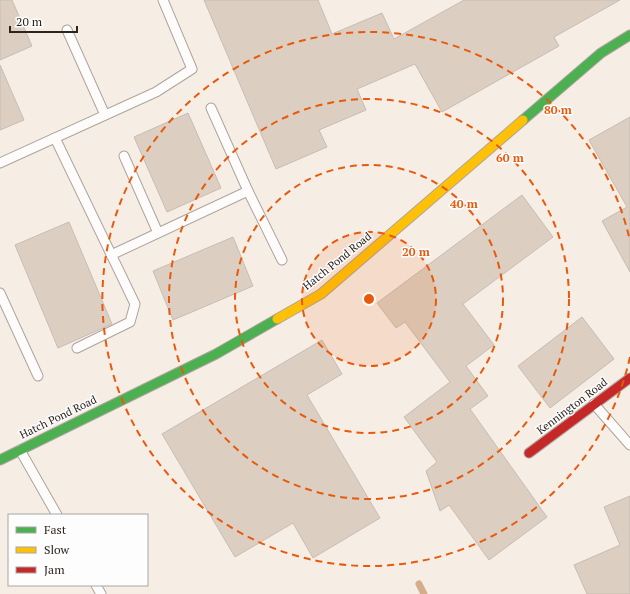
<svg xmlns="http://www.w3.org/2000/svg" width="630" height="594" font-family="'PT Serif',serif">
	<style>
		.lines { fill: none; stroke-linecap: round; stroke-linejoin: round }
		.stream { stroke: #d5ad89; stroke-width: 7 }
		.building { fill: #dccec0; stroke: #c6bdb6 }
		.lane-casing { stroke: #aca49e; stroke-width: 11 }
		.fast-casing { stroke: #aca49e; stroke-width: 11 }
		.slow-casing { stroke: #aca49e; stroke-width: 11 }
		.jam-casing { stroke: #aca49e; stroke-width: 11 }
		.lane { stroke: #fefcfb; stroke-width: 9 }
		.fast { stroke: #4caf50; stroke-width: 9 }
		.slow { stroke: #ffc107; stroke-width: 9 }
		.jam { stroke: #c62828; stroke-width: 9 }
		.ring { fill: none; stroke: #e8590c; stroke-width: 2; stroke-dasharray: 7 5 }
		.labels { text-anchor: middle; stroke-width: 3; stroke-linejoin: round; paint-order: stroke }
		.street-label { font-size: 11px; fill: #2c241d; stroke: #fdfdfd }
		.centre { fill: #e8590c; stroke: #fdfdfd; stroke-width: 2 }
		.ring-label { font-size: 12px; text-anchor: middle; font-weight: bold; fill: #e8590c; stroke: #fdfdfd; stroke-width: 3; stroke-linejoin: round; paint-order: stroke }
	</style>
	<rect width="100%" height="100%" fill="#f6ede5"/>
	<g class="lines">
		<path class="stream" d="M419 584 424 594"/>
	</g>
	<g class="building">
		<path d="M0 0H12L32 46 0 60Z"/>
		<path d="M204 0H318L332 34 382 13 394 39 464 0H620L554 37 559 46 442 112 415 64 357 89 366 110 319 130 327 147 276 169Z"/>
		<path d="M0 65 24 120 0 130Z"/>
		<path d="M188 113 221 188 167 212 134 137Z"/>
		<path d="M630 117V272L602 221 627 207 589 140Z"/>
		<path d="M522 195 553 237 463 304 494 345 466 366 488 396 470 409 547 517 489 560 449 505 440 511 426 471 437 462 404 417 450 382 405 322 396 328 377 303Z"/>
		<path d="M69 222 112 324 58 348 15 245Z"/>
		<path d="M233 237 253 286 173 320 153 271Z"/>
		<path d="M582 317 614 359 550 408 518 366Z"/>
		<path d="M322 340 342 374 307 395 380 518 313 558 293 523 235 557 162 434Z"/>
		<path d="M630 496V594H587L574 565 620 545 604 507Z"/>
	</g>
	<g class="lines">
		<defs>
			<g id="lane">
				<path d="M67 30 105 115"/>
				<path d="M55 138 135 304 130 322 77 348"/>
				<path d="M124 156 158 233"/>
				<path d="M0 163 156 92 192 69 163 0"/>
				<path d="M248 191 282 260"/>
				<path d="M111 255 248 191 211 108"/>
				<path d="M0 293 38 376"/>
				<path d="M594 404 630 445"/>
				<path d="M20 450 57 515"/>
				<path d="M96 585 101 594"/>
			</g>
			<g id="fast">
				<path d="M523 120 601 53 630 35"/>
				<path d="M0 460 216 354 277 319"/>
			</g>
			<path id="slow" d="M277 319 321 294 523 120"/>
			<path id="jam" d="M529 453 630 378"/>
		</defs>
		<use href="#lane" class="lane-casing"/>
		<use href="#fast" class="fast-casing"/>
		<use href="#slow" class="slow-casing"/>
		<use href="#jam" class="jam-casing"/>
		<use href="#lane" class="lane"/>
		<use href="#fast" class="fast"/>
		<use href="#slow" class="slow"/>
		<use href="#jam" class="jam"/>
	</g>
	<circle cx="369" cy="299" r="67" fill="#e8590c" fill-opacity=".12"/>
	<g class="ring">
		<circle cx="369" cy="299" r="67"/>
		<circle cx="369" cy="299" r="134"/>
		<circle cx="369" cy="299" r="200"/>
		<path d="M630 357A267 267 0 1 1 630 241"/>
	</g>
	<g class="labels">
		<g class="street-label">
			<text transform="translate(337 261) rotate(-39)" y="4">Hatch Pond Road</text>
			<text transform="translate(572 406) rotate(-37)" y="4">Kennington Road</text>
			<text transform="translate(58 417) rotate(-26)" y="4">Hatch Pond Road</text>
		</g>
	</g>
	<circle cx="369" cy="299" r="6" class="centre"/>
	<g class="ring-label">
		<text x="558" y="114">80 m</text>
		<text x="510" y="162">60 m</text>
		<text x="464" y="208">40 m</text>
		<text x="416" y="256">20 m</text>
	</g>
	<rect x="8" y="514" width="140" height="72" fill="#fdfdfd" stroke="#a9a6a3"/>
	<rect x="16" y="527" width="20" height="6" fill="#4caf50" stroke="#a9a6a3"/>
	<text x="44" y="534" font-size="12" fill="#2c241d">Fast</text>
	<rect x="16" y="547" width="20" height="6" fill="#ffc107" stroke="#a9a6a3"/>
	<text x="44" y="554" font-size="12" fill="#2c241d">Slow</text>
	<rect x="16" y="567" width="20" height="6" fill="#c62828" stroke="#a9a6a3"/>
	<text x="44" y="574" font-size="12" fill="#2c241d">Jam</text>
	<path d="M10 26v6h67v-6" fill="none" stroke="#2c241d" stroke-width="2"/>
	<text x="16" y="26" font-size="12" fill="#2c241d" stroke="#fdfdfd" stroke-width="3" paint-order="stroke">20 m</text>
</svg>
